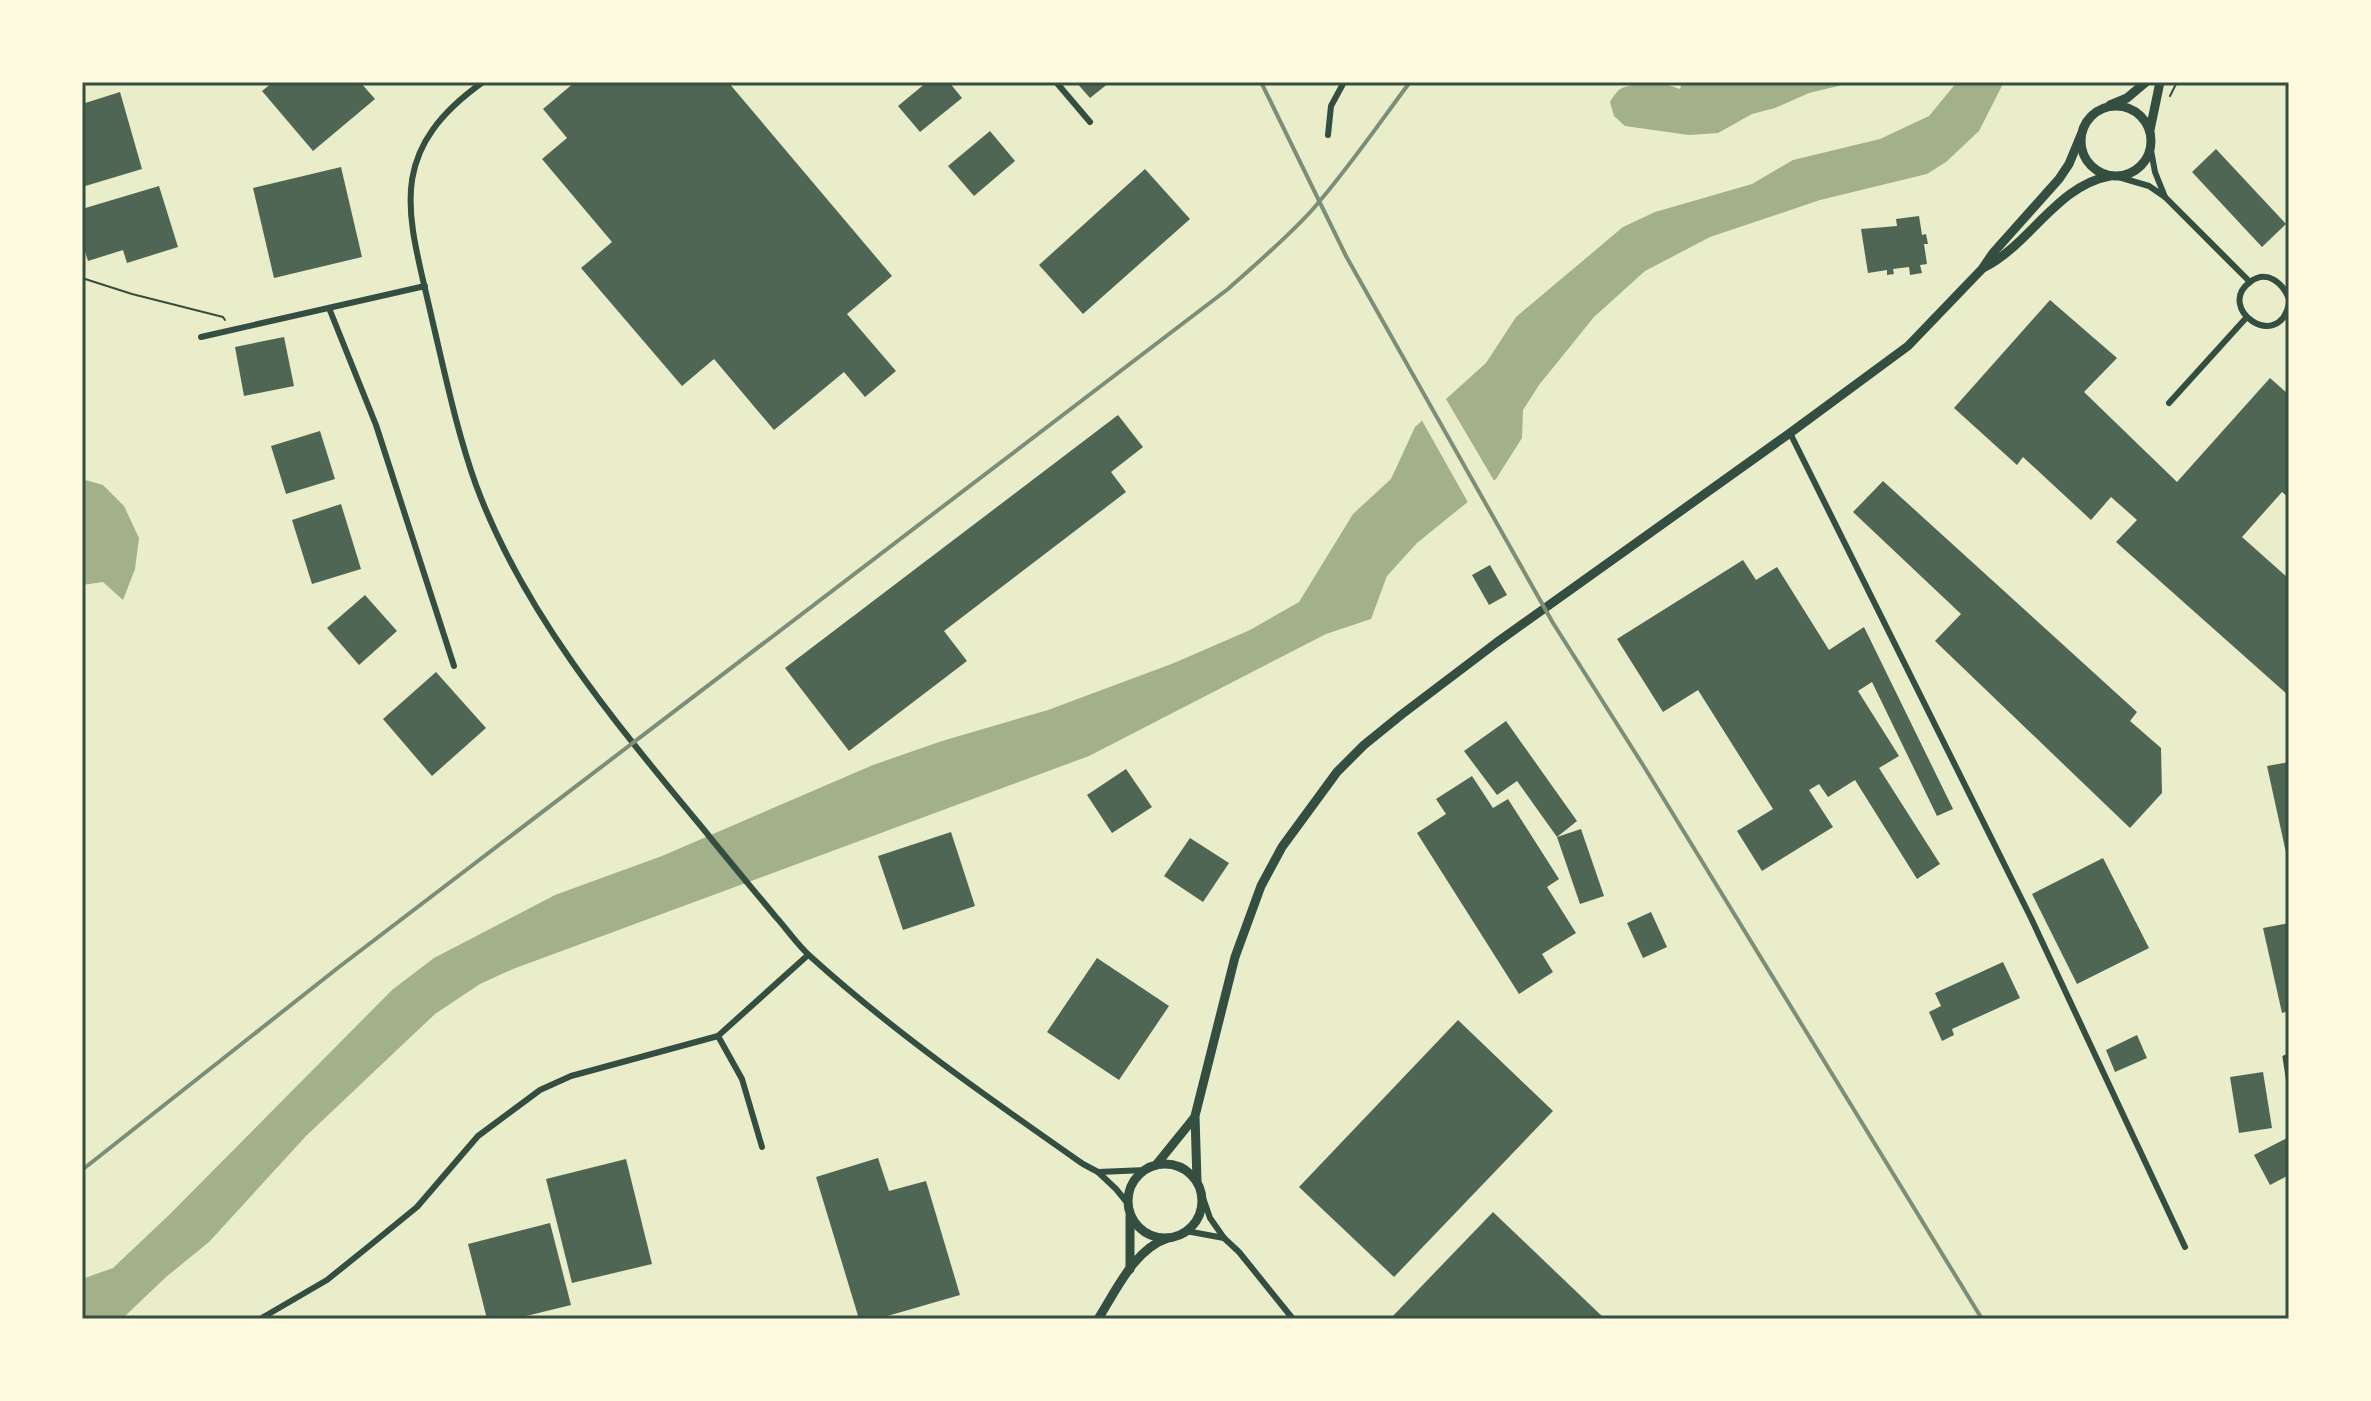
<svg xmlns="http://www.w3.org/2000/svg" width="2371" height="1401" font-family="Ubuntu,sans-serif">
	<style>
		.water { fill: #a3b18a }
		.pier { fill: #e9edc9 }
		.building { fill: #4f6655 }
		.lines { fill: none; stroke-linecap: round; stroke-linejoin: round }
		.path { stroke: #344e41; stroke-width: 2 }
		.service { stroke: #344e41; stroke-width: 3 }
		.minor { stroke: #344e41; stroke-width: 6 }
		.primary { stroke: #344e41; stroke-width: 9 }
		.rail { stroke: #7c8e77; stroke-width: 4 }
		.neatline { fill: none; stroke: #344e41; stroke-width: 3 }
	</style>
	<rect width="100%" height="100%" fill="#e9edc9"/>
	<g class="water">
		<path d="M1639 82H1659L1680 89 1682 82H1855L1809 93 1775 108 1752 114 1718 133 1689 135 1625 126 1614 116 1610 102C1622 82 1624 90 1639 82Z"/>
		<path d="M1957 82H2004L1979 131 1946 162 1927 174 1820 200 1710 237 1645 271 1594 317 1539 385 1523 410 1522 438 1496 479 1417 543 1387 576 1371 619 1326 634 1089 756 513 969 480 984 435 1014 306 1136 209 1242 166 1277 124 1317 87 1319 82 1317V1279L113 1268 169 1215 392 990 434 958 555 895 662 856 873 765 942 741 1048 710 1174 663 1250 630 1299 602 1353 514 1391 479 1415 427 1486 363 1516 317 1623 227 1655 212 1752 184 1793 160 1880 139 1929 116Z"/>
		<path d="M82 479 103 485 124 506 139 538 135 569 123 600 103 582 82 585Z"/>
	</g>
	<path class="pier" d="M1443 394 1496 484 1470 506 1420 417Z"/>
	<g class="building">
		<path d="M273 82H360L375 99 313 151 262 91Z"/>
		<path d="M575 82H728L892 276 847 314 896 371 865 397 844 372 774 430 714 359 682 386 581 268 612 242 542 159 567 138 543 109Z"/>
		<path d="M927 82H949L962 98 920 132 898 106Z"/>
		<path d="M1076 82H1110L1090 98Z"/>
		<path d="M120 92 142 169 82 187V104Z"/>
		<path d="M990 131 1015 161 974 196 948 166Z"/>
		<path d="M2216 149 2286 224 2262 247 2192 172Z"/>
		<path d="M341 167 362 257 274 278 253 188Z"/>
		<path d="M1145 169 1190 219 1083 314 1039 265Z"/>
		<path d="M159 186 178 247 127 263 123 250 88 261 82 242V209Z"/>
		<path d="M1919 216 1922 235 1926 234 1928 244H1924L1927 264 1920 265 1922 273 1910 275 1909 267 1893 269 1894 274 1887 275V270L1868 273 1861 229 1897 226 1896 219Z"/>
		<path d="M2050 300 2117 358 2084 392 2177 482 2270 378 2289 395V498L2282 492 2242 537 2289 579V696L2116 542 2137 520 2111 497 2091 520 2023 457 2017 465 1954 408Z"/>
		<path d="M284 337 294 386 244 396 235 347Z"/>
		<path d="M1118 415 1143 447 1111 472 1126 492 944 631 967 661 849 751 785 668Z"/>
		<path d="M320 431 335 479 286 494 271 446Z"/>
		<path d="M1883 481 2137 712 2130 721 2161 748 2162 793 2130 828 1935 641 1961 614 1853 512Z"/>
		<path d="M341 504 361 569 312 584 292 520Z"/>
		<path d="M1743 560 1756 580 1777 567 1829 650 1864 627 1953 809 1937 816 1872 682 1858 691 1899 756 1879 768 1940 864 1917 879 1855 780 1828 797 1819 784 1809 790 1833 827 1762 871 1737 831 1773 809 1698 690 1663 712 1617 639Z"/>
		<path d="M1490 565 1507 595 1489 605 1472 575Z"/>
		<path d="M365 595 397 631 359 665 327 628Z"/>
		<path d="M436 672 486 728 432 776 383 719Z"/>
		<path d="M1506 721 1577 821 1557 837 1517 781 1497 795 1464 751Z"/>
		<path d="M2289 762V862H2288L2267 766Z"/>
		<path d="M1126 769 1152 807 1112 833 1087 795Z"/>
		<path d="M1472 776 1493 808 1508 799 1559 879 1547 887 1576 933 1542 954 1553 972 1519 994 1417 833 1446 814 1436 799Z"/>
		<path d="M1581 829 1604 896 1580 904 1557 837Z"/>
		<path d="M951 832 975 906 903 930 878 856Z"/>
		<path d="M1190 838 1229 863 1203 902 1164 876Z"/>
		<path d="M2103 858 2149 948 2077 984 2032 894Z"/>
		<path d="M1651 912 1667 947 1643 958 1627 923Z"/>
		<path d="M2289 923V1011L2282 1013 2263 928Z"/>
		<path d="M1097 958 1169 1006 1119 1080 1047 1032Z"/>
		<path d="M2003 962 2020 998 1952 1029 1954 1035 1942 1041 1929 1012 1941 1006 1935 993Z"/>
		<path d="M1458 1020 1553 1111 1394 1277 1299 1187Z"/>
		<path d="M2137 1035 2147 1058 2115 1072 2106 1050Z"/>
		<path d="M2263 1072 2272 1128 2239 1133 2230 1077Z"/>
		<path d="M2289 1137V1175L2270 1185 2254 1155Z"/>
		<path d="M878 1158 889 1191 926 1181 960 1295 877 1319H859L816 1177Z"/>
		<path d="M626 1159 652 1264 572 1283 546 1179Z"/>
		<path d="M1493 1212 1605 1319H1390Z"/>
		<path d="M550 1223 571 1305 514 1319H487L468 1244Z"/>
	</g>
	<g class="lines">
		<g class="path">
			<path d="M2170 96 2177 82"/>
			<path d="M82 278 132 294 223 317 225 320"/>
		</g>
		<path class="service" d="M2289 1055 2284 1057 2289 1090"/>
		<g class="minor">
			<path d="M483 82C382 154 409 216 432 319 445 374 457 432 476 485 524 615 618 726 705 831 728 860 752 888 775 916 787 929 797 945 811 957 895 1033 990 1099 1083 1164L1098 1172"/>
			<path d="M1056 82 1090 122"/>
			<path d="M1328 135 1331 106 1344 82"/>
			<path d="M2115 176 2149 186 2165 197 2155 172 2150 145"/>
			<path d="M2165 197 2250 282"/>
			<path d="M2289 299C2283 283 2267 269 2250 282 2215 308 2278 353 2289 304"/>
			<path d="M329 308 376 425 454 666"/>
			<path d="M201 337 425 286"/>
			<path d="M2169 403 2246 318"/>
			<path d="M1790 433 2031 918 2185 1247"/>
			<path d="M718 1036 742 1079 762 1147"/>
			<path d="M1129 1205 1116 1189 1098 1172 1146 1170"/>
			<path d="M1186 1231 1224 1238 1210 1218 1201 1192"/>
			<path d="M1224 1238 1239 1252 1293 1319"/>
			<path d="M260 1319 327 1280 368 1247 417 1207 478 1136 540 1090 571 1076 718 1036 808 955"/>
		</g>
		<g class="primary">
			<path d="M2110 105 2127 98 2146 82"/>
			<circle cx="2116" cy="141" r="35"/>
			<path d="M2150 130 2160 82"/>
			<path d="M1985 267C2030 244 2058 185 2110 176"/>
			<circle cx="1165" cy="1201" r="37"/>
			<path d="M1156 1165 1194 1118"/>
			<path d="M1197 1181 1195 1116 1235 957 1261 886 1282 847 1337 772 1364 745 1401 715 1496 643 1790 433 1908 346 1982 269 1993 253 2059 179 2069 164 2081 135"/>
			<path d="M1130 1269V1216"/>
			<path d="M1098 1319C1116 1291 1134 1249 1168 1238"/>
		</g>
		<g class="rail">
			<path d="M1261 82 1346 256 1553 623 1643 765 1982 1319"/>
			<path d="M82 1170 339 967 1228 289C1257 263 1287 238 1313 209 1348 169 1378 125 1410 82"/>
		</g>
	</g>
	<rect width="2371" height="1401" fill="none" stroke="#fefae0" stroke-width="168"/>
	<rect x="84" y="84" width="2203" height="1233" class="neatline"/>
</svg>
